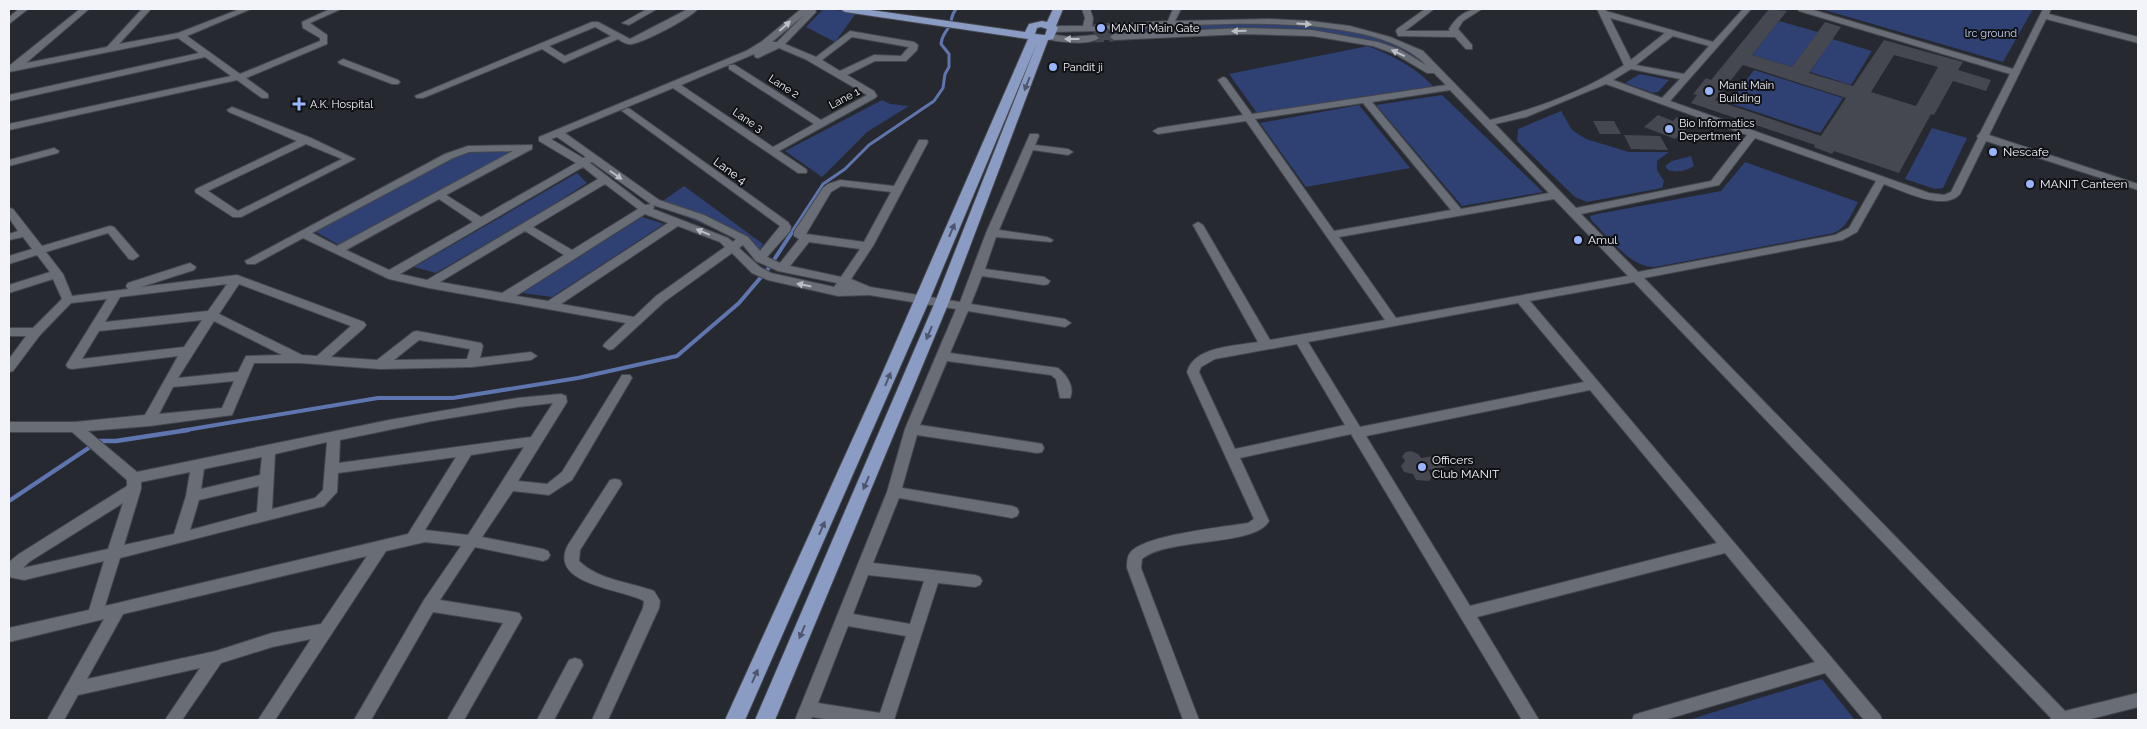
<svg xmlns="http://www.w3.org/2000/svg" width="2147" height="729" font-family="Raleway,sans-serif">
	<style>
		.green { fill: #2f4073 }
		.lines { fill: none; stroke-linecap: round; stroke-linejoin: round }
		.stream-far2 { stroke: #5f75af; stroke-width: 3 }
		.stream-far1 { stroke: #5f75af; stroke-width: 4 }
		.stream { stroke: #5f75af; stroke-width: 4.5 }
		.building { fill: #454850; fill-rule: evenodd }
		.minor-tunnel { stroke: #45474e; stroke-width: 9; stroke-dasharray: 9 5; stroke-linecap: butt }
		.minor-casing { stroke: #45474e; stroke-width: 2 }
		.major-casing { stroke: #45474e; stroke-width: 2 }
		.minor { fill: #696d75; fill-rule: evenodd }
		.major { fill: #8a9bc4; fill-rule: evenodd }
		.oneway { fill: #bbbec4 }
		.oneway2 { fill: #4d566c }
		.poi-dot { fill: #99b5fd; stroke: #101115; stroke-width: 2 }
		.labels { text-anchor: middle; stroke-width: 4; stroke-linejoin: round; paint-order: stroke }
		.far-poi-label { font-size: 11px; fill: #f2f4f9; stroke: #101115; text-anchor: start }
		.far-park-label { font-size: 11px; fill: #c7d5f7; stroke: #101115 }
		.far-street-label { font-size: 11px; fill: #f2f4f9; stroke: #101115 }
		.poi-label { font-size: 12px; fill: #f2f4f9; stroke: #101115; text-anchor: start }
		.street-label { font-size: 12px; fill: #f2f4f9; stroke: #101115 }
	</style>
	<rect width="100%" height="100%" fill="#262930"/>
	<g class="green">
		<path d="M823 9 857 12 835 42 806 27Z"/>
		<path d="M1821 9H2033L2003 62Z"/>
		<path d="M1779 21 1818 32 1792 67 1752 55Z"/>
		<path d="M1241 23C1299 24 1386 24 1429 68L1389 46 1371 40 1307 31 1280 28 1112 35 1111 30Z"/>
		<path d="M1832 39 1872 51 1851 85 1810 72Z"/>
		<path d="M1368 46C1395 57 1413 66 1433 86L1257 113 1229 74Z"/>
		<path d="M1754 70 1843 98 1820 133 1729 103Z"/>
		<path d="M1640 74 1669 80 1658 92 1653 93 1625 83Z"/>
		<path d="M1442 95 1543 192 1462 206 1376 105Z"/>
		<path d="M882 100 890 104 909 106 867 132 822 177 785 151Z"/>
		<path d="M1359 105 1410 168 1306 187 1260 123Z"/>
		<path d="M1561 111 1572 130 1586 139 1629 152H1669L1657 161V170L1664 181 1662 188 1587 202 1575 197 1517 141 1518 129Z"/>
		<path d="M1932 128 1967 138 1943 188 1935 189 1905 179Z"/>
		<path d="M520 148 339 245 316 232 325 225 459 154Z"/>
		<path d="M1691 156 1694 166C1685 171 1678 173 1668 170L1665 166 1672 161Z"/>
		<path d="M1745 162 1858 202C1851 215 1847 227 1834 233L1655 267C1630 268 1608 236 1591 220L1590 216 1597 214 1721 191Z"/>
		<path d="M577 173 587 183 551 206 436 273 414 267Z"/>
		<path d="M684 186 763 244 759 252 742 240 657 205Z"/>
		<path d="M642 217 664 224 552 297 522 293Z"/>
		<path d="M1822 679 1855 720H1688Z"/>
	</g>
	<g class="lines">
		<path class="stream-far2" d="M818 192 823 184 845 169 869 145 934 101 943 88 945 74 949 67V54L941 44C942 34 946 33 950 25 952 19 951 15 956 9"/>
		<path class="stream-far1" d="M180 431 378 398H453L578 378 677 356 739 303 768 269 819 191"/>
		<path class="stream" d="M9 501 99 441H116L188 430"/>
	</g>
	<g class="building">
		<path d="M1769 9 1787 11 1752 55 1792 67 1825 22 1841 27 1809 73 1853 86 1884 40 1963 62 1958 70 1991 80 1986 91 1953 81 1934 115 1931 114 1899 173 1834 151 1832 154 1814 147 1815 145 1691 103 1697 95 1693 94 1706 78 1711 80ZM1894 55 1938 67 1916 106 1871 92ZM1743 65 1846 98 1821 136 1715 100Z"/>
		<path d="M1107 23 1104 27 1108 31 1110 40H1099L1101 38 1097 34 1098 27 1094 24Z"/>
		<path d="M1658 115 1673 121 1677 117 1692 124 1675 139 1644 127Z"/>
		<path d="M1593 121H1614L1621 134H1600Z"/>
		<path d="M1624 135 1660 136 1668 150 1631 149Z"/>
		<path d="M1411 451 1418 454 1421 458 1434 456 1440 458 1445 467 1428 470 1432 477 1429 481 1416 480 1413 474 1404 472 1401 466 1405 461 1402 456 1406 452Z"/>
	</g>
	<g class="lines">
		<g class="minor-tunnel">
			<path d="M1093 29 1110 27"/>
			<path d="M1095 38 1114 37"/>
		</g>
		<defs>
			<g id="minor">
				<path d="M19 9H28L9 24V17Z"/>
				<path d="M80 9H89L26 63 107 47 142 9H151L119 44 178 33 240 9H251L187 36 240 74 320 41V38L303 28 302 22 330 9H341L310 23 327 35V44L246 78 268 94V98H262L237 80 9 130V124L231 76 205 57 9 101V95L199 53 178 38 9 72V66Z"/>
				<path d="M647 9H657L629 25 622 23Z"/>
				<path d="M688 9H698C688 19 647 41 632 44 627 45 622 42 618 39L564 63 542 49 423 98H417L415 96 592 22H598L630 39ZM595 27 611 36 565 56 549 46Z"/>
				<path d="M801 9H815L816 12 785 44 816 57 850 31 914 42 918 45 917 50 906 61H875L847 75 874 91 877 96 875 98 779 151 806 169 807 171 806 173H798L673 88 565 133 659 200 704 215 748 237 760 251 780 226 622 111 627 108 630 109 788 222 791 227 790 231 767 257 780 263 799 239 794 236V232L823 188 828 184 840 180 894 186 919 140H927L928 142 873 246 851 279 870 287 960 302 986 233 1030 134H1038L1039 136 1035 145 1068 149 1073 152 1068 155 1033 150 999 230 1047 237 1053 240 1051 242 996 237 985 269 1044 277 1050 281 1048 284 1044 285 982 276 971 304 1065 319 1071 323 1065 327 968 311 950 353 1058 368C1067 375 1075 387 1070 398H1060L1056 379 1051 375 947 361 920 425 1037 443 1042 444 1044 448 1042 452 1037 453 917 435 902 488 1012 506 1017 508 1019 512 1017 516 1012 518 899 498 873 563 975 575 980 577 982 581 980 585 975 587 938 583 894 720H832L812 717 811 720H795L887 492 905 429 956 309 869 295 838 296 768 280 752 273 732 253 664 302 613 349 609 350 603 346 605 343 626 323 429 288 389 279 303 238 255 264H247L245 261 445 154 468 146 532 145V149L446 195 481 217 576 163 539 141V137L746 51 761 42ZM804 15 777 42H772ZM852 37 909 47 901 56 874 55 840 71 822 60ZM779 48 805 59 867 95 821 120 735 65H729V69L814 124 773 147 681 85 754 54 755 57 758 58ZM557 137 586 157 583 158 551 139ZM513 151 337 246 312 233 453 158 469 152ZM592 162 651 204H652L645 205 590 163ZM583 167 598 179 427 280 400 274ZM605 184 638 209 572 250 533 227ZM841 186 891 192 864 242 806 234 831 192ZM439 199 473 222 389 270 346 250ZM653 205 696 219 736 239 733 242 728 238 653 209 654 207ZM645 214 668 223 548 301 516 296ZM678 226 720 242 725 247 656 296 634 317 561 304ZM525 231 564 255 502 293 440 282ZM809 242 860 249 841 277 790 266ZM743 245 756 261 778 271 837 283 834 287 771 273 760 267 739 248ZM868 575 924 581 910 624 853 614ZM848 626 906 636 880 713 818 703Z"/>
				<path d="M1082 9H1090L1093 18 1092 26 1096 27V31L1052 32 1048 29 1052 26H1083L1085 18Z"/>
				<path d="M1173 9H1181L1175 21 1268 19 1310 21 1350 26 1390 37 1423 51 1490 120C1536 109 1584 91 1624 65L1597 9H1605L1606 11 1713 42 1743 9H1751L1670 101 1929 193 1944 195 1951 192 1978 138 1977 136 1980 133 2010 74 1799 11 1798 9H1810L2013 69 2043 9H2051L2049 14 2138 37V43L2046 19 1989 135 2138 184V190L1986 141 1960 194C1944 212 1903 191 1884 184L1857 232 1842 240 1644 278 2065 711 2138 693V707L2087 720H2050L2051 718 1634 282 1530 301 1880 715 1882 720H1864L1825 673 1664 720H1632L1634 715 1640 713 1815 662 1725 553 1477 617 1539 720H1522L1351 434 1240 458 1269 521C1255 547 1168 537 1142 559L1141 568 1199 720H1183L1127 568C1127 563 1127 557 1130 553 1143 535 1224 527 1248 523L1254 519 1187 372C1194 346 1236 346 1258 342L1193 225 1198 222 1203 225 1270 340 1385 320 1246 121 1158 134 1153 131 1158 128 1243 115 1218 80 1223 77 1226 78 1252 114 1446 85 1434 73H1427L1395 54 1373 46 1312 36 1243 34 1114 40 1110 37 1114 34 1243 28 1312 30 1378 42 1401 50 1426 65C1371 7 1186 26 1110 30L1106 27 1110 24 1168 21ZM1610 18 1665 33 1631 60ZM1673 36 1709 46 1684 74 1636 65ZM1631 69 1680 79 1662 98 1613 80ZM1606 84 1747 135 1711 181 1576 208 1495 124 1526 117ZM1450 90 1549 193 1461 209 1372 102ZM1363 103 1451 210 1334 231 1255 119ZM1755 138 1876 181 1849 228 1835 235 1638 272 1581 214 1719 185ZM1554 199 1628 276 1396 318 1339 237ZM1518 303 1584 382 1360 427 1308 342ZM1297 344 1345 425 1235 449 1199 372 1201 367 1215 359ZM1590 390 1717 543 1470 606 1366 436Z"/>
				<path d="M1425 9H1434L1405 31H1450L1449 29C1457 16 1466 9 1482 9L1463 21 1458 29 1472 45V49H1466L1455 37 1398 36 1396 31 1397 29Z"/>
				<path d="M1049 34 1071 37 1095 35 1099 38C1089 46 1059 42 1046 39L1045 37Z"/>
				<path d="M343 59 398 80 400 82 398 84H392L340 64 338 62Z"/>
				<path d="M232 107 311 138 355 159 241 217H233L196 193 195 191 196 189 297 141 229 112 227 110ZM306 144 342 159 238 211 208 191Z"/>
				<path d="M54 148 59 151 58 153 9 166V160Z"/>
				<path d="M9 208 13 209 42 246 110 226 114 227 139 256 133 260 129 259 108 233 46 252 63 274 72 296 128 289 126 286 128 283 190 263 196 267 194 270 141 287 237 275 364 322 366 325 364 328 331 357 377 360 413 332 417 331 481 343 483 346 480 358 531 352 537 356 531 360 472 367 380 369 301 363H254L232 415 149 426 88 431 137 472 389 420 518 398 561 394 566 396 567 402 518 481 547 484 562 472 622 375H630L632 378 572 480 549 495 513 491 482 537 543 549 548 551 550 555 548 559 543 561 475 547 440 600 514 612 519 613 522 618 464 720H447L503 623 433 612 371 720H354L424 600 461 546 425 542 386 551 275 720H258L311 639 272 647 221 663 182 720H165L200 668 78 695 64 720H47L104 619 9 642V628L89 610 104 561 24 580 9 577V562L19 554 127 486V480L72 432H9V422H75L145 415 178 356 72 369 68 368 66 365 107 299 71 303 40 335 13 371 9 372V359L26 336H9V328H33L62 299 53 279 9 293V285L50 272 37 255 9 264V256L32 249 23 237 9 240V234L18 231 9 218ZM227 284 208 311 105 322 120 297ZM239 284 351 326 317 356 302 355 219 314ZM202 320 184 347 82 359 99 331ZM214 321 282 355 246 356 238 372 178 378ZM419 340 470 349 467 359 394 360ZM234 381 222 408 159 414 173 387ZM553 403 531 437 339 463 340 440 432 421 518 407ZM327 442 323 490 315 498 272 509 275 454ZM524 447 468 535 425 530 471 455ZM262 457 260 475 201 489 204 469ZM456 457 408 534 105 606 120 558 324 506 337 492 338 473ZM190 472 186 496 174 534 124 545 141 489V482ZM259 486 257 512 190 530 199 500ZM123 503 108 549 23 568 29 562ZM367 556 321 624 272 633 216 651 87 679 123 614Z"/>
				<path d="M615 479 620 480 622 484 580 550 579 561C598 580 630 582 654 591L660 601 659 608 608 720H592L643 608 644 601C624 589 547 585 568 545L610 480Z"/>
				<path d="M575 658 581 660 583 665 554 720H537L569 660Z"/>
			</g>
			<path id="major" d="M840 9H864L1025 32 1029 24 1042 21 1047 22 1053 9H1063L1056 26 1058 28 1053 39 1048 40 949 302 775 720H755L935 302 1037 43 930 299 745 720H725L878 383 1028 39 845 12ZM1041 27 1047 29 1045 35 1035 34 1037 28Z"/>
		</defs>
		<use href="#minor" class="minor-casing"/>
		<use href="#major" class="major-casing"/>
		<use href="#minor" class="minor"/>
		<use href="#major" class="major"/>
	</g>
	<defs><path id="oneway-solid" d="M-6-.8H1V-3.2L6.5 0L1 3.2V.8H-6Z" transform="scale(1.25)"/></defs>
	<g class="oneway">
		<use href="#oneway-solid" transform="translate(1304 24) rotate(4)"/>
		<use href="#oneway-solid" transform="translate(785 26) rotate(-42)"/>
		<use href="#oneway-solid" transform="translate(1239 31) rotate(179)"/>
		<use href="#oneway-solid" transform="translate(1072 39) rotate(-180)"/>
		<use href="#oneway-solid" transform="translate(1398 53) rotate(-155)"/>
		<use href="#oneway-solid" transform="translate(616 175) rotate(35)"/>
		<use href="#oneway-solid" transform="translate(703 232) rotate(-157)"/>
		<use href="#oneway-solid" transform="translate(804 285) rotate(-169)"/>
	</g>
	<g class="oneway2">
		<use href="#oneway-solid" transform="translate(1027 84) rotate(111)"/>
		<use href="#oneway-solid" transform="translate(952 230) rotate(-67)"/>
		<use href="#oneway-solid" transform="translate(929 333) rotate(113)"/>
		<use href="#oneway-solid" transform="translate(888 379) rotate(-67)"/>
		<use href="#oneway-solid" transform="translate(866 483) rotate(113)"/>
		<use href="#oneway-solid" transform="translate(822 528) rotate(-66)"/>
		<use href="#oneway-solid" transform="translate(802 632) rotate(113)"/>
		<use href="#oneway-solid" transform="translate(755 676) rotate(-66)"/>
	</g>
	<g class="poi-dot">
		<circle cx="1101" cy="28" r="5"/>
		<circle cx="1053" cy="67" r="5"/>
		<circle cx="1709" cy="91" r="5"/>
		<path d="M296.5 96.5h5v5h5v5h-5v5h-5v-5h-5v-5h5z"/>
		<circle cx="1669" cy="129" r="5"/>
		<circle cx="1993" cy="152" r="5"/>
		<circle cx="2030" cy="184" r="5"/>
		<circle cx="1578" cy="240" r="5"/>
		<circle cx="1422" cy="467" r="5"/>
	</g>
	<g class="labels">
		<g class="far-poi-label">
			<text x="1111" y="32">MANIT Main Gate</text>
			<text x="1063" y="71">Pandit ji</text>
			<text x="1719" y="89">Manit Main<tspan x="1719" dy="13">Building</tspan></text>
			<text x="310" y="108">A.K. Hospital</text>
			<text x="1679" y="127">Bio Informatics<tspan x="1679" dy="13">Depertment</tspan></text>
		</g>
		<g class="far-park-label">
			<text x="1991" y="37">lrc ground</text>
		</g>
		<g class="far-street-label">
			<text transform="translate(784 86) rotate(33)" y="4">Lane 2</text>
			<text transform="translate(844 98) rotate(-28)" y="4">Lane 1</text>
			<text transform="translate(748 120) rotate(34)" y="4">Lane 3</text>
		</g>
		<g class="poi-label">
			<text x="2003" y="156">Nescafe</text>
			<text x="2040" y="188">MANIT Canteen</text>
			<text x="1588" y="244">Amul</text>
			<text x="1432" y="464">Officers<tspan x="1432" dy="14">Club MANIT</tspan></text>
		</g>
		<g class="street-label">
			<text transform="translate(730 171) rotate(35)" y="4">Lane 4</text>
		</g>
	</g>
	<rect width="2147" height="729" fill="none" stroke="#f2f4f9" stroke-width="20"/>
</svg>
